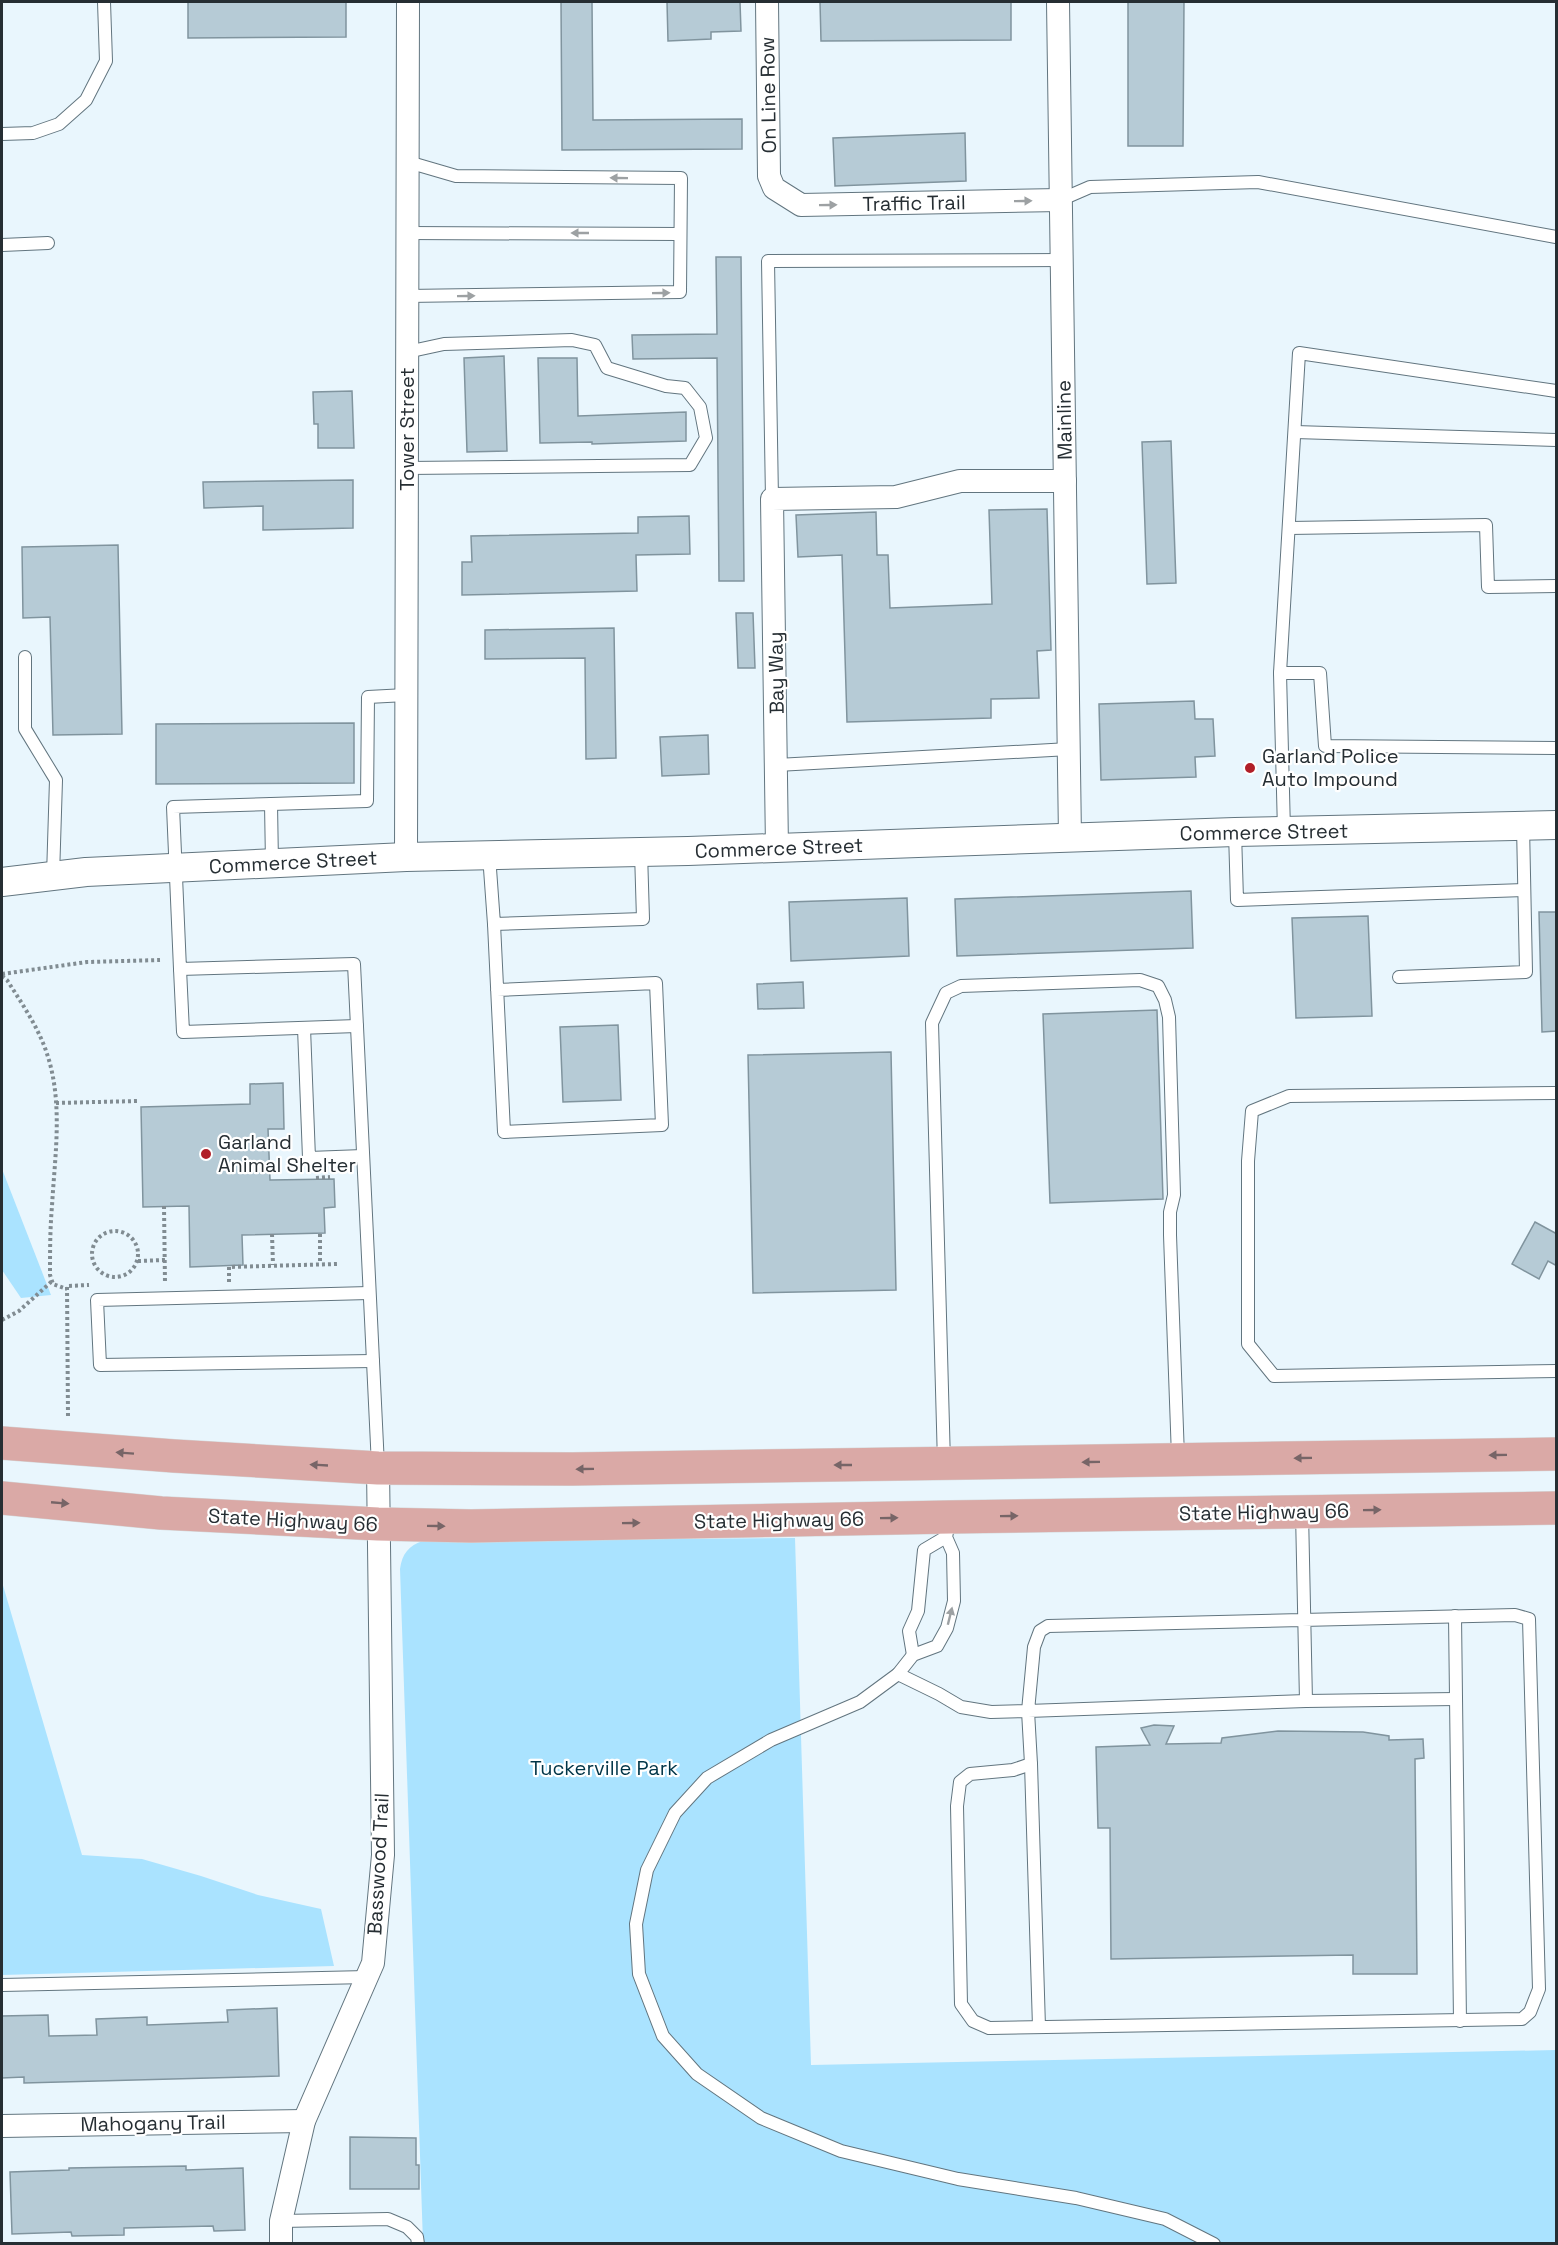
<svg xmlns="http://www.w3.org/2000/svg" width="1558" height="2245" font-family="'Space Grotesk',sans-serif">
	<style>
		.green { fill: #aae3ff }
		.building { fill: #b6cbd6; stroke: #80949e; stroke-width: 1.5 }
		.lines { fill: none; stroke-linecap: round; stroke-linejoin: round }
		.service-casing { stroke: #62757f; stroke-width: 14 }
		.minor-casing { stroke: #62757f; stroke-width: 24 }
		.tertiary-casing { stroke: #62757f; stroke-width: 30 }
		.primary-casing { stroke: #d4d5d6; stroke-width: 34 }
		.path { stroke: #818c92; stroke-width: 4; stroke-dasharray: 3 3; stroke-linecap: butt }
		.service { stroke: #fff; stroke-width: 12 }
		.minor { stroke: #fff; stroke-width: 22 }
		.tertiary { stroke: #fff; stroke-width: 28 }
		.primary { stroke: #daa9a6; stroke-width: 33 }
		.oneway { fill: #9da1a3 }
		.oneway2 { fill: #776567 }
		.poi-dot { fill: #b11f28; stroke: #fff; stroke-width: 2 }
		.labels { text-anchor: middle; stroke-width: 4.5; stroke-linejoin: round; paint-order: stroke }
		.street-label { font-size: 20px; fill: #262e33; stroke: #fff }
		.poi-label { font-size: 20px; fill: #262e33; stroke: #fff; text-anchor: start }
		.park-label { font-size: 20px; fill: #003548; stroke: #fff }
	</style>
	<rect width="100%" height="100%" fill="#e9f6fd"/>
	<g class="green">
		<path d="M2 1169 51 1295 21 1298 2 1270Z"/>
		<path d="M795 1538 811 2065 1556 2050V2243H423L400 1569C402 1554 409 1545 423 1541Z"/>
		<path d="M2 1582 82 1855 142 1859 201 1876 258 1895 321 1909 334 1966 2 1975Z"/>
	</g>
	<g class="building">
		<path d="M188 2H346V37L188 38Z"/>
		<path d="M561 2H592L593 120 742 119V149L562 150Z"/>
		<path d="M667 2H740L741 31 711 32V39L668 41Z"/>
		<path d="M820 2H1011V40L821 41Z"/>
		<path d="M1128 2H1184L1183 146H1128Z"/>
		<path d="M965 133 966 181 835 186 833 138Z"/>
		<path d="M716 257H741L744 581H719L717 358 633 359 632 335 717 334Z"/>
		<path d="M504 356 507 451 467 452 464 358Z"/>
		<path d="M538 358H577L578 416 686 412V441L592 444V442L540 443Z"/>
		<path d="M352 391 354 448H318V424H314L313 392Z"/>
		<path d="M1171 441 1176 583 1147 584 1142 442Z"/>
		<path d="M353 480V528L263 530V506L204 508 203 482Z"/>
		<path d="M1047 509 1051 650 1037 651 1039 698 991 699V718L847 722 842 555 798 557 796 515 876 512 877 555H888L890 608 992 604 989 510Z"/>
		<path d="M689 516 690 554 636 555 637 591 462 595V562H472L471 536 638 533V517Z"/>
		<path d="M118 545 122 734 53 735 50 617 23 618 22 547Z"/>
		<path d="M736 613H753L755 668H738Z"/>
		<path d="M614 628 616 758 586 759 585 658 485 659V630Z"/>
		<path d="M1194 701 1195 719H1213L1215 756 1195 757 1196 777 1101 780 1099 704Z"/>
		<path d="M354 723V783L156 784V724Z"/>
		<path d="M708 735 709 774 662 776 660 737Z"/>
		<path d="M1191 891 1193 948 957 956 955 899Z"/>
		<path d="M907 898 909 956 791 961 789 902Z"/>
		<path d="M1539 912H1557V1031L1542 1032Z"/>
		<path d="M1368 916 1372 1016 1296 1018 1292 918Z"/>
		<path d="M803 982 804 1008 758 1009 757 984Z"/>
		<path d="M1157 1010 1163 1199 1050 1203 1043 1014Z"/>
		<path d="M618 1025 621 1100 563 1102 560 1027Z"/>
		<path d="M891 1052 896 1290 753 1293 748 1055Z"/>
		<path d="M283 1083 284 1129H268L270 1180 334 1179 335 1207 324 1208 325 1233 242 1235 243 1265 190 1267 189 1206 143 1207 141 1107 250 1104V1084Z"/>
		<path d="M1535 1222 1557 1234V1266L1548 1261 1539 1279 1512 1264Z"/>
		<path d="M1154 1725 1174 1726 1166 1744 1221 1743 1222 1738 1278 1731 1363 1732 1389 1736V1740L1423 1739 1424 1758 1415 1759 1417 1974H1353V1955L1111 1959 1110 1828H1098L1096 1747 1150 1745 1141 1728Z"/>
		<path d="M277 2008 279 2076 24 2083V2077L2 2078V2016L48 2015 49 2036 97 2035 96 2019 147 2017V2025L228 2022 227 2010Z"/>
		<path d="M350 2137 416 2138V2165H419V2189H350Z"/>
		<path d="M186 2166V2170L243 2168 245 2230 214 2231 213 2226 124 2228V2235L72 2236 71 2232 12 2234 10 2172 69 2170V2168Z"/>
	</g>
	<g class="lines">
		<defs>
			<g id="service">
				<path d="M2 134 33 133 59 124 86 100 106 61 104 2"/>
				<path d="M1060 200 1090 187 1258 182 1556 237"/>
				<path d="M407 233 680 234"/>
				<path d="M2 245 48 243"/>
				<path d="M407 296 680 292 681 178 456 176 408 162"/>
				<path d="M1295 432 1556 440"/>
				<path d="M407 468 690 465 706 438 700 407 685 388 666 386 607 368 595 345 572 340 444 344 407 352"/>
				<path d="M772 499 768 261 1062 260"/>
				<path d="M1289 528 1486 525 1488 587 1556 586"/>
				<path d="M25 657V729L56 780 53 876"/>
				<path d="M1280 673H1320L1325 746 1556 748"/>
				<path d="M777 765 1069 749"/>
				<path d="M271 804 367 801 368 697 406 695"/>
				<path d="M1284 831 1280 673 1299 353 1556 391"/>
				<path d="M1235 832 1237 900 1524 890"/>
				<path d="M489 855 494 924 643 919 641 852"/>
				<path d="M272 863 271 804 173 807 180 969 354 964 378 1466"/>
				<path d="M494 924 504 1132 662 1125 656 983 497 990"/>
				<path d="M180 969 183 1032 357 1026"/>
				<path d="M1399 977 1526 972 1523 826"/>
				<path d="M304 1028 309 1158 363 1156"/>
				<path d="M1556 1093 1289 1096 1252 1111 1248 1161V1344L1274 1376 1556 1371"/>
				<path d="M369 1293 97 1300 100 1365 373 1361"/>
				<path d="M944 1463 932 1023 946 993 961 986 1140 980 1158 986 1165 1000 1169 1017 1174 1195 1170 1212V1235L1178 1457"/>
				<path d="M950 1518 946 1537 953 1553 954 1601 947 1628 937 1646 913 1655 898 1674 939 1694 961 1707 991 1712 1028 1711 1034 1647 1040 1631 1048 1626 1515 1615 1529 1619 1539 1989 1530 2012 1522 2019 989 2028 973 2021 961 2004 957 1806 960 1782 970 1774 1013 1770 1031 1764 1028 1711 1306 1701 1302 1513"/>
				<path d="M1455 1616 1460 2021"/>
				<path d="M913 1655 909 1631 918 1611 924 1550 946 1537"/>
				<path d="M898 1674 860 1702 771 1740 707 1778 675 1813 647 1870 636 1924 639 1974 663 2036 697 2074 761 2118 841 2151 958 2179 1076 2198 1165 2219 1214 2244"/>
				<path d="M1306 1701 1456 1699"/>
				<path d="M1031 1764 1039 2027"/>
				<path d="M2 1985 367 1977"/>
				<path d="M281 2221 388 2219 407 2227 417 2237 418 2244"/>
			</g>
			<g id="minor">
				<path d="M767 2 769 176 774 188 801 205 1060 200"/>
				<path d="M1058 2 1070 838"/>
				<path d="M777 848 772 499 896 497 960 481H1065"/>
				<path d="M406 857 408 2"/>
				<path d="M2 2126 304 2121"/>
				<path d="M281 2244V2221L304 2121 373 1963 383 1855 378 1468"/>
			</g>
			<path id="tertiary" d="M2 882 86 872 406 857 688 851 1235 832 1556 825"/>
			<g id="primary">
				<path d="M2 1443 174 1456 378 1468 572 1469 1556 1454"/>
				<path d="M2 1498 161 1513 378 1524 471 1526 950 1517 1556 1508"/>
			</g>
		</defs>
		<use href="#service" class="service-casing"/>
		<use href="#minor" class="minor-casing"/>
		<use href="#tertiary" class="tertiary-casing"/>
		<use href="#primary" class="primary-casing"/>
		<g class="path">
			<path d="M2 974 87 962 160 960"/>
			<path d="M2 976 7 980C21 1002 36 1024 45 1048 64 1099 55 1153 52 1206 50 1229 50 1252 50 1275L53 1284 67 1289"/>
			<path d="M56 1103 138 1101"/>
			<path d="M316 1178 330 1177"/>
			<path d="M164 1206 165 1283"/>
			<circle cx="115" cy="1254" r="23"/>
			<path d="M272 1234 273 1265"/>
			<path d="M320 1234V1264"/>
			<path d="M138 1261 165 1260"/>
			<path d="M229 1282V1267L337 1264"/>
			<path d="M2 1320 19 1311 51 1282"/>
			<path d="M68 1416 67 1286 89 1285"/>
		</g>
		<use href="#service" class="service"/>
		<use href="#minor" class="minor"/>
		<use href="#tertiary" class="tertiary"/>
		<use href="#primary" class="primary"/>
	</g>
	<defs><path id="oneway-solid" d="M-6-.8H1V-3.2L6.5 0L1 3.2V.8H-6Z" transform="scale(1.5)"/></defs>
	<g class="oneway">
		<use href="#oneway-solid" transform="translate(619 178) rotate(-179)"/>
		<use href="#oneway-solid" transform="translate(1023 201) rotate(-1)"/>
		<use href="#oneway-solid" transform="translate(828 205) rotate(-1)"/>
		<use href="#oneway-solid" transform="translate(580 233) rotate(-180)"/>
		<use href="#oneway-solid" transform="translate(661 293) rotate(-1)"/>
		<use href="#oneway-solid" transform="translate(466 296) rotate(-1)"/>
		<use href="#oneway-solid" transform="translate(950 1616) rotate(-76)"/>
	</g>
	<g class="oneway2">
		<use href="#oneway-solid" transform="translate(125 1453) rotate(-176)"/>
		<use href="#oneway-solid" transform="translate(1498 1455) rotate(179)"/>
		<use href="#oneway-solid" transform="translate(1303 1458) rotate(179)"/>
		<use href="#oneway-solid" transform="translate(1091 1462) rotate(179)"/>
		<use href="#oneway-solid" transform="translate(319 1465) rotate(-177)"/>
		<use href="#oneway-solid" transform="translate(843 1465) rotate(180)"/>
		<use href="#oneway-solid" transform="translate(585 1469) rotate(179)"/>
		<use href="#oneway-solid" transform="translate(60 1503) rotate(5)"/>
		<use href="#oneway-solid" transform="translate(1372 1510) rotate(-1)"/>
		<use href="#oneway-solid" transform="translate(1009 1516) rotate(-1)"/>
		<use href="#oneway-solid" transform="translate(889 1518) rotate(-1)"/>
		<use href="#oneway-solid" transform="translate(631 1523) rotate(-1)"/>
		<use href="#oneway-solid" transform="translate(436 1526) rotate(1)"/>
	</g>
	<g class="poi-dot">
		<circle cx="1250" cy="768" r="6"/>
		<circle cx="206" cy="1154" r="6"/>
	</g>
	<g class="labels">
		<g class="street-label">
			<text transform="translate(768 95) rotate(-91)" y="7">On Line Row</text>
			<text transform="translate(914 203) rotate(-1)" y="7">Traffic Trail</text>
			<text transform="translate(1064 420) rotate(-91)" y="7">Mainline</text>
			<text transform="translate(407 429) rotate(-90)" y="7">Tower Street</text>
			<text transform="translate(776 673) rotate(-91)" y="7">Bay Way</text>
			<text transform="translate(1264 832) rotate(-1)" y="7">Commerce Street</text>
			<text transform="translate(779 848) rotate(-2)" y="7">Commerce Street</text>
			<text transform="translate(293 862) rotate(-3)" y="7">Commerce Street</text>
			<text transform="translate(1264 1512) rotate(-1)" y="7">State Highway 66</text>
			<text transform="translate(293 1520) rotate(3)" y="7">State Highway 66</text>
			<text transform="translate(779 1520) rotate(-1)" y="7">State Highway 66</text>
			<text transform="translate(378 1864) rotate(-87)" y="7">Basswood Trail</text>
			<text transform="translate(153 2123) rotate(-1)" y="7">Mahogany Trail</text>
		</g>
		<g class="poi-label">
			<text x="1262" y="763">Garland Police<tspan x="1262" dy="23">Auto Impound</tspan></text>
			<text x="218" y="1149">Garland<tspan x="218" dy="23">Animal Shelter</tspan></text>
		</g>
		<g class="park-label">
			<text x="604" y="1775">Tuckerville Park</text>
		</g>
	</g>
	<rect width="1558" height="2245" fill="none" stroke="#262e33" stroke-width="6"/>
</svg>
